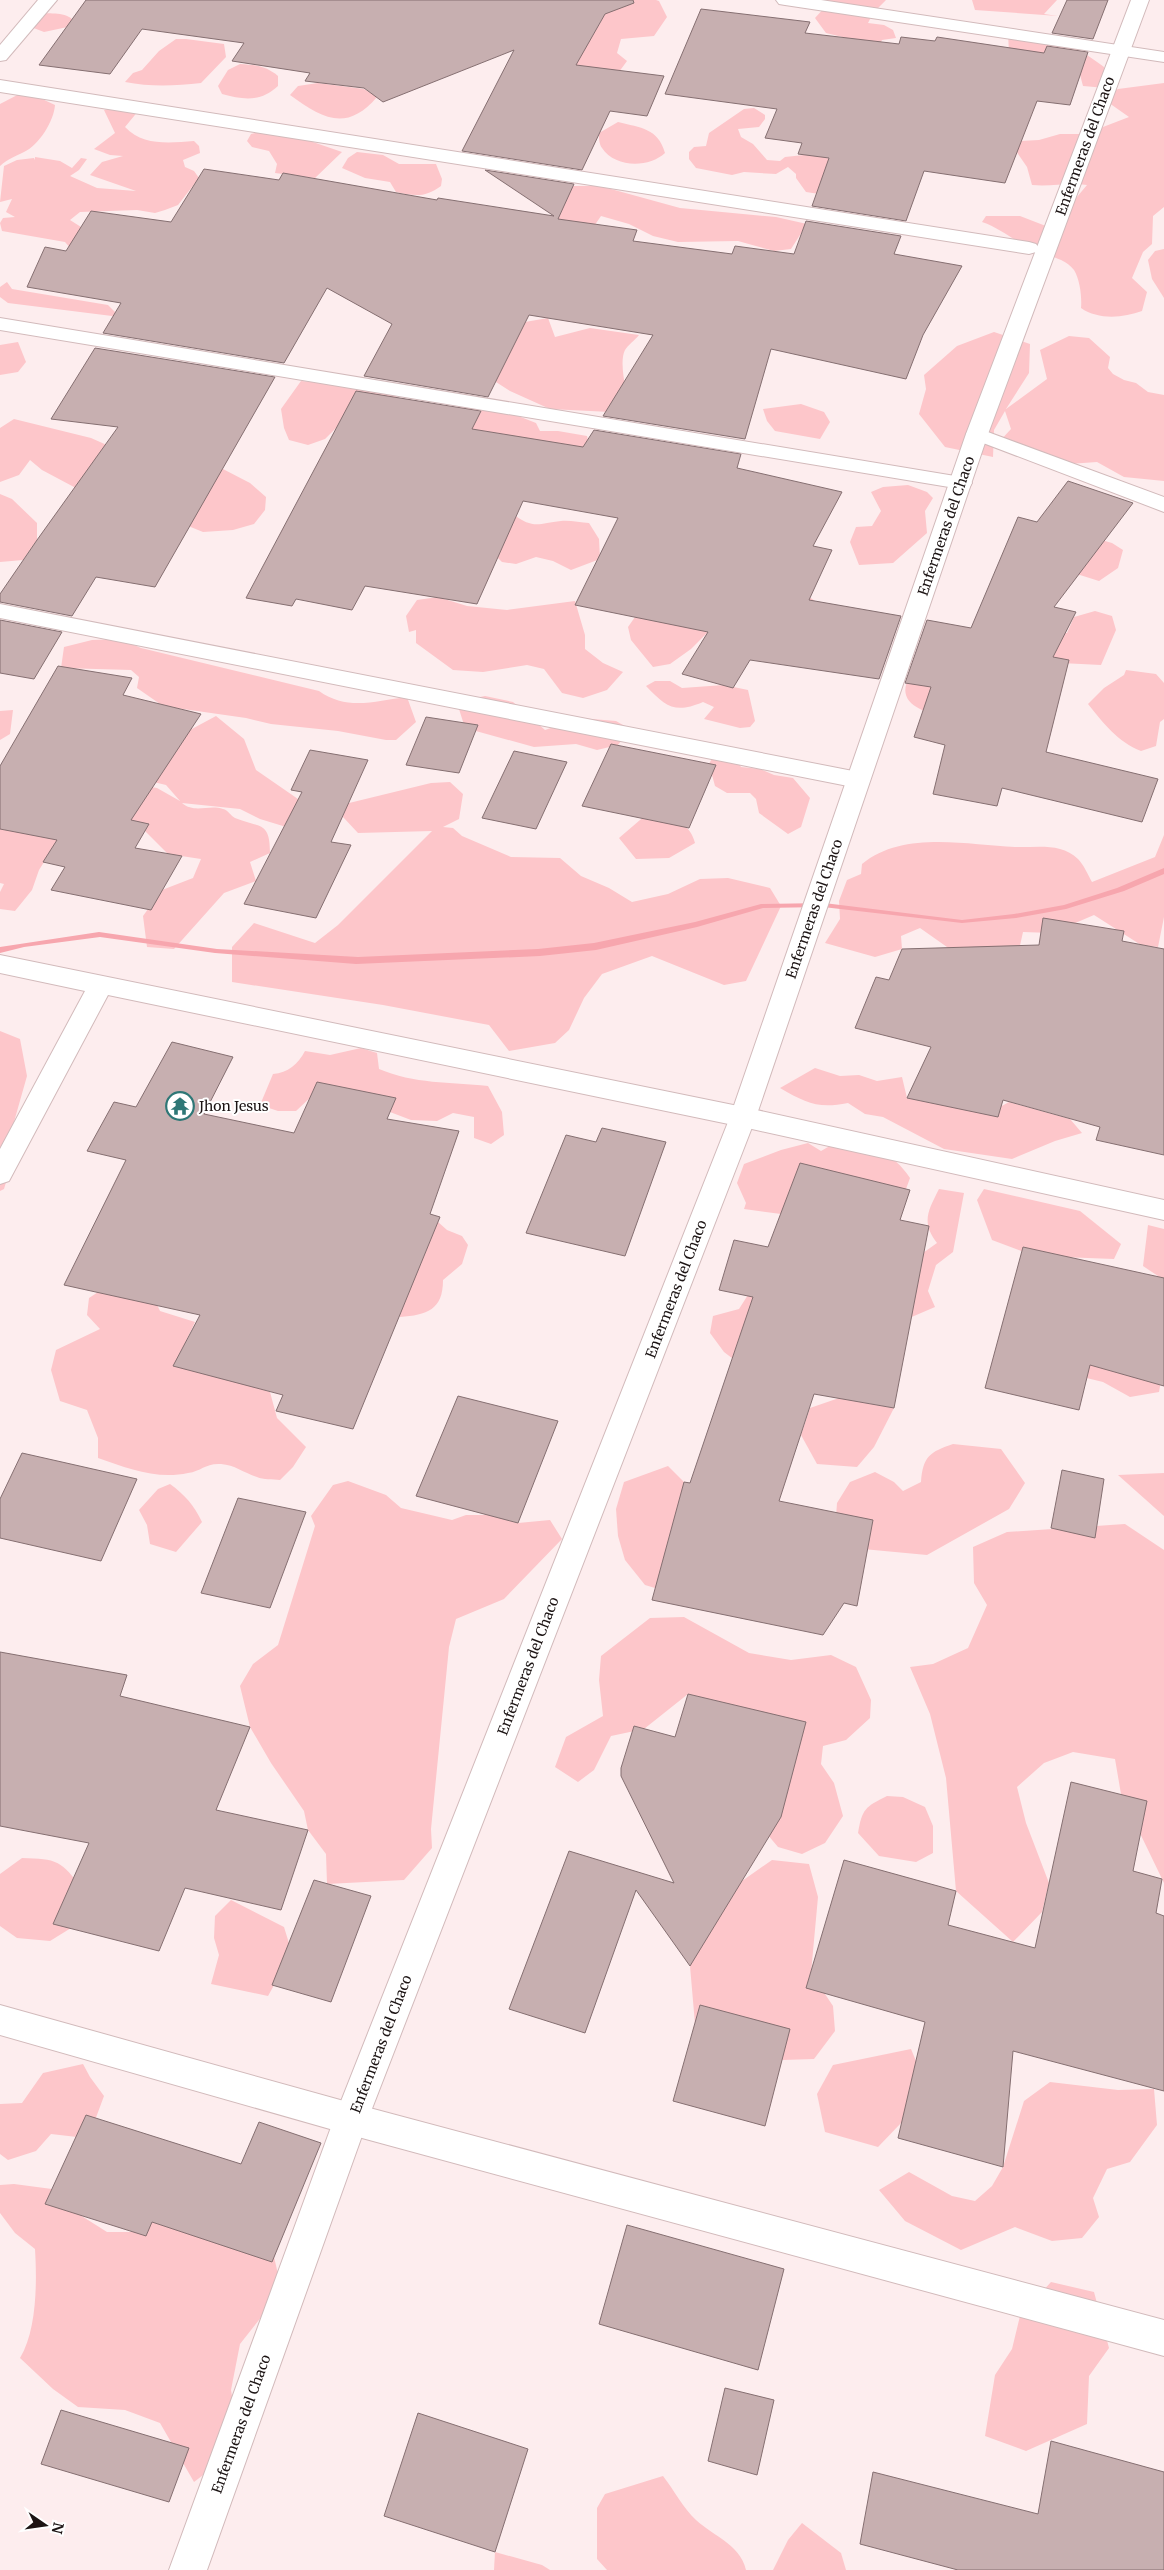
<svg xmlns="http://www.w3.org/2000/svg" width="1164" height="2570" font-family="Merriweather,serif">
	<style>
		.green { fill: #fdc6ca; fill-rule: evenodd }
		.water { fill: #f7a6ae }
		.building { fill: #c7afb0; stroke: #856f71 }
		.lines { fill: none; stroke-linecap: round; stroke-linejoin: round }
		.minor-casing { stroke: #d2babb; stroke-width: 2 }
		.major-casing { stroke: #d2babb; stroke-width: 2 }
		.minor { fill: #fff; fill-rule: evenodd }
		.major { fill: #fff; fill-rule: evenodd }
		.labels { text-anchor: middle; stroke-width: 4; stroke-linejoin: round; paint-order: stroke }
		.street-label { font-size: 14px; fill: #1c1414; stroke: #fff }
		.poi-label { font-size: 14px; fill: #1c1414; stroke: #fff; text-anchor: start }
	</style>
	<rect width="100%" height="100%" fill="#fdedee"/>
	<g class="green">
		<path d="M607 0H656L659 1 667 17 654 36 621 39 617 53 627 61 613 80H588L525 31 599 25 607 10Z"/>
		<path d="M826 0H886L873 13 868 23 884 25 893 30 896 38 882 40 879 46 826 33 815 18 826 6Z"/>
		<path d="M972 0H1057L1044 14 1058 16 975 10Z"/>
		<path d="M43 13C56 14 70 12 77 25L44 32 31 27Z"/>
		<path d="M1029 32C1058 34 1081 50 1104 67L1106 88 1083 86 1079 71 1009 52 1008 34Z"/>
		<path d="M176 39H186L224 44 226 57 201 83C175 86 150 87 125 82L133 73 142 70 159 51Z"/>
		<path d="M240 64C256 65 266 66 278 76V86C261 102 244 100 222 94L218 86 228 70Z"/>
		<path d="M318 83 364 89 377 97C346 133 322 118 290 95L298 86Z"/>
		<path d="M1164 83V207L1153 216 1152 244 1143 252 1132 278 1147 292 1142 311C1123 318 1098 320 1081 308 1082 297 1080 280 1074 270 1064 257 1043 255 1029 248 1013 240 1000 228 982 222L986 216H1020L1051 228 1087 185C1068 182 1051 187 1032 185L1027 167 1016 151 1020 141 1039 140 1060 134H1094L1103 127 1129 117 1102 98 1118 89Z"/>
		<path d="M25 91 55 105C54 121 39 145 24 152 14 157 8 159 0 166V104Z"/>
		<path d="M123 106 139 110 125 127C143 146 169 143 194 141L199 146 200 153 183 160 185 167 194 171 199 178 178 205 165 210 155 213 137 210 80 212 70 220 81 227 95 232 72 250 65 242 2 231 0 223 3 218 15 217 6 212 12 199 0 202 4 166 17 160 34 158 35 160V157L60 161 72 168 81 158 87 159 79 170 70 176 97 188 136 191 90 175 102 162 123 156 110 155 94 149 115 133 104 110Z"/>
		<path d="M754 108 765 115V119L759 127 738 129 741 137 753 144 767 160 780 161 785 157 823 153 832 163 826 195 806 192 796 178V174L788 167 776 174 744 172 732 175 696 168 689 159V152L694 147 706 146 709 133 744 109Z"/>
		<path d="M618 122C641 128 658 128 665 153 649 168 615 168 602 148 599 144 599 138 599 133Z"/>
		<path d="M262 131 310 141 342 152 315 178 275 173 277 164 269 151 252 147 247 141 251 134Z"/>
		<path d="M357 152 383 155 399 164H436L442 179 441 186C425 198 414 196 396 192L390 182 365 178 342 168 348 158Z"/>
		<path d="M571 186H600L680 208 776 217 807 224 791 249 774 251 738 241 678 242 653 236 629 224 601 216 590 232 553 223 552 199Z"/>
		<path d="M1164 249V298L1152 279 1148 260 1155 251Z"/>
		<path d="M7 282 12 289 108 305 120 317 8 303 0 297V287Z"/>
		<path d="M548 318 555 337 590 328 639 335C635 340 628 345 625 350 618 364 628 396 630 413L550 409 510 391 496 382 498 363 525 322Z"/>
		<path d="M994 332 1030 344 1029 373 1006 409 1047 379 1040 350 1069 336 1089 338 1110 357 1108 368 1113 374 1124 380 1136 383 1148 392 1164 395V481L1124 477 1097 462 1069 464 998 443 1011 429 1005 411 994 430 993 457 945 447 919 414 926 389 924 375 957 346Z"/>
		<path d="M18 342 26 362 18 372 0 375V345Z"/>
		<path d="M301 381 388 389 399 399 339 425 325 439 308 445 289 440 284 428 281 409Z"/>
		<path d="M801 404 824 412 830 422 820 439 775 431 767 421 763 409Z"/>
		<path d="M468 407 513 414 536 423 540 431H558L587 436 590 447 698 462 523 440 447 424 450 408Z"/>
		<path d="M14 419 91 438 109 446 89 495 42 470 30 460 19 475 0 482V428Z"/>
		<path d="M221 468 250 483 266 497 265 510 254 524 233 530 203 532 166 517Z"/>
		<path d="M908 485 927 492 933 498 925 511 927 533 893 563 859 565 850 542 856 527 872 526 881 511 871 492 883 487Z"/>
		<path d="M0 494 12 499 37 523V540L23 560 0 562Z"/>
		<path d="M513 514C534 530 539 523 561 521 570 520 581 523 589 523L599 539 600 559 571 570 553 561 536 557 516 564 502 562 496 556Z"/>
		<path d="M1091 537 1112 543 1123 550 1118 568 1099 581 1080 575 1040 579Z"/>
		<path d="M798 589 815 601 818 615 708 632 691 649 670 664 653 667 631 640 628 627 635 617Z"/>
		<path d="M438 597 467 606 507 610 575 601 585 635V649L603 663 623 672 607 690 583 698 562 693 544 669 527 665 483 672 453 670 416 643V630L409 632 406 616 417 600Z"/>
		<path d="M1095 611 1112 616 1116 630 1101 665 1061 663 975 623 1047 633H1067L1074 617Z"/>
		<path d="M120 639 141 648 319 691C347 711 375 701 407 697L416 722 396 740H386L338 731 271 724 246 718 176 708 160 704 137 688 139 677 131 670 61 668 64 647 92 640Z"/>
		<path d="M1126 670 1156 674 1164 683V719L1160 722 1156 746 1141 751C1118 742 1103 723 1088 704L1104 688 1124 675Z"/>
		<path d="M910 675H945L934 715C913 707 897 699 910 675Z"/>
		<path d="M655 681H670L682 688 724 685 748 690 755 721 750 727 740 728 704 719 714 707 703 702C675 714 666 707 646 686Z"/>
		<path d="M485 696 513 702 545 730 580 718 616 721 630 729 618 745 597 750 576 744 534 747 465 728 459 709 466 700Z"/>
		<path d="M13 710 10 734 0 740V711Z"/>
		<path d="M216 716 244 739 256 770 311 808 337 820 323 834 296 830 260 819 240 809 182 803C195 814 209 804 223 809 228 810 231 816 235 818 260 828 270 821 270 853L250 862 256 881 224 893 174 949 147 947 143 916 162 890 193 878 201 859 168 854 145 831 109 815 71 819 39 870 32 890 15 911 0 909V892L4 884 0 883V829L5 830 25 822 43 782 59 769 90 776 75 763 105 736 166 753 190 730ZM94 777 141 779 166 785 180 801 157 788Z"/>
		<path d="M717 749 732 751 741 767 760 769 774 775 793 778 810 798 801 827 788 834 759 813 756 799 750 793H727L715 786 709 764Z"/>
		<path d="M450 782 463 794 459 819 443 827 453 828 462 836 511 857 560 858 581 876 609 888 632 902 668 894 700 879 728 878 770 888 781 906 746 981 724 985 652 956 602 974 584 998 569 1030 555 1043 509 1051 489 1025 383 1005 232 982V947L254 923 315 943 338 925 432 831 358 833 343 817 345 804 431 783Z"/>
		<path d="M647 814C668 818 689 819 695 843L669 858 636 859 619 838Z"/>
		<path d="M1164 835V917L1158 947 1141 945 1094 915 1052 933 1023 932 1017 959 958 964 947 947 920 928 901 936 902 949 875 957 825 943 840 919 839 901 847 880 861 874 862 864C903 830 968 845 1015 847 1035 848 1061 842 1078 859 1084 865 1088 875 1092 882L1155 857Z"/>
		<path d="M0 1031 20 1039 27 1076 10 1136 14 1155 4 1189 0 1191Z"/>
		<path d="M361 1048 377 1053 379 1069C414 1084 450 1082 488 1086L502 1112 504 1135 491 1144 474 1138V1117L453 1113 437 1121 411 1120 390 1112 313 1095 296 1111H278L260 1105 273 1074C288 1073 298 1064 305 1051L330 1055Z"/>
		<path d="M815 1068 840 1076 859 1075 877 1081 902 1077 907 1098 987 1114 1009 1102 1070 1119 1082 1133 1055 1141 1012 1159 944 1149 883 1117 865 1114 848 1103C818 1109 806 1103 780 1088Z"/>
		<path d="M842 1139C872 1146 893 1152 910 1178L906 1189 781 1214 744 1209 746 1203 737 1183 744 1164 781 1150 808 1143 821 1151Z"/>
		<path d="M939 1189 964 1193 953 1252 936 1265 928 1291 935 1307 907 1319 741 1365 724 1352 710 1333 713 1316 739 1309 760 1276 913 1260 937 1243C921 1222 928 1211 939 1189Z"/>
		<path d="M984 1189 1080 1211 1121 1244 1114 1259 1035 1256 992 1240 977 1200Z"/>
		<path d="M429 1214 447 1230 462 1236 468 1245 462 1264 443 1280C443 1310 427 1315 400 1317L396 1299Z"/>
		<path d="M1148 1225 1164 1229V1280L1143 1266Z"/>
		<path d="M115 1281 151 1292 160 1311 195 1322 185 1343 213 1371 270 1392 277 1418 306 1447 293 1467 280 1480C273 1479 263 1480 257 1477 244 1473 235 1465 221 1464 205 1463 202 1471 188 1473 157 1480 127 1468 98 1458V1438L87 1410 60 1401 51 1370 56 1350 100 1329 87 1315 89 1298Z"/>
		<path d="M1101 1318 1164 1363 1159 1392 1130 1397 1103 1382 1066 1373Z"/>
		<path d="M839 1398 894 1408 874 1447 857 1467 817 1464 801 1435 810 1408Z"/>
		<path d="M953 1444 1001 1449 1025 1483 1009 1509 927 1555 863 1549 835 1531 837 1503 850 1482 875 1472 894 1482 903 1491 921 1482C923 1456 930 1452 953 1444Z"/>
		<path d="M668 1466 684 1482 693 1504 665 1591 645 1585 625 1560 618 1536 616 1509 624 1482Z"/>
		<path d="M1164 1473V1516L1118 1475Z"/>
		<path d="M348 1481 386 1495 401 1508 452 1520 466 1515H489L518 1523 550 1520 562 1539 504 1599 456 1619 449 1647 431 1829 432 1848 404 1880 327 1884 326 1854 308 1830 304 1811 271 1763 250 1727 240 1686 253 1664 278 1645 315 1526 311 1516 333 1485Z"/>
		<path d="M170 1484C185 1495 194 1505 202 1522L176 1552 150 1544 147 1525 139 1510 158 1489Z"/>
		<path d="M1125 1524 1164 1550V1883L1121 1794 1115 1759 1073 1752 1044 1763 1017 1787 1026 1823 1049 1883 1042 1912 1013 1942 956 1891 946 1778 930 1714 910 1667 933 1664 968 1648 987 1605 974 1583 973 1547 1007 1532Z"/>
		<path d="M684 1617 749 1653 791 1660 831 1655 856 1667 871 1700 870 1718 846 1740 823 1746 821 1764 834 1783 843 1816 825 1843 802 1854 778 1847 757 1822C773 1791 798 1765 803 1731L741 1719 688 1694 644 1729 611 1736 594 1770 578 1782 555 1767 566 1737 603 1716 599 1680 601 1656 650 1618Z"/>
		<path d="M887 1796 903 1797 925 1807 933 1826V1853L916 1862 879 1856 858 1833C862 1809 865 1807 887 1796Z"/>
		<path d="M22 1858C57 1859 61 1860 82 1889L71 1928 50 1941 17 1938 0 1926V1874Z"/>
		<path d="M772 1860 809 1864 818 1897 811 1973 833 2006 835 2031 814 2059 783 2060 755 2037 695 2024 690 1966 705 1919 742 1881Z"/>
		<path d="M231 1900 284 1927 292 1953 268 1996 211 1984 219 1955 214 1938 215 1916Z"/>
		<path d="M911 2049 923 2078 902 2122 878 2147 825 2132 817 2094 833 2065Z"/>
		<path d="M83 2064 90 2077 104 2096 91 2131 77 2137 51 2134 36 2151 8 2160 0 2154V2104L22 2103 43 2073Z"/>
		<path d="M1050 2082 1118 2090 1154 2089 1157 2125 1130 2162 1107 2169 1093 2198 1099 2217 1082 2238 1052 2241 1015 2227 961 2250 905 2221 879 2190 909 2172 952 2196 975 2201 992 2186 1003 2167 1024 2101Z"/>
		<path d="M14 2184 52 2189 69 2208 107 2232H132L152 2221 271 2244 278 2274 266 2311 240 2344 231 2390 235 2414 215 2466 194 2482 160 2423 125 2410 78 2407 53 2389 20 2358C37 2330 37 2282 35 2249L15 2233 0 2213V2185Z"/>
		<path d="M1051 2282 1094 2292 1109 2348 1089 2376 1087 2424 1026 2451 985 2436 995 2375 1012 2349 1020 2316Z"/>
		<path d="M663 2476C674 2490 683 2508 696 2520 713 2536 740 2544 746 2570H607L597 2559V2508L605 2494Z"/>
		<path d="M802 2523 841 2553 846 2570H773L788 2540Z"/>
		<path d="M495 2552 542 2565 550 2570H494Z"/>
	</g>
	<path class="water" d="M1164 868V874L1124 891 1066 909 1016 918 962 923 823 907 763 908 697 927 596 950 540 956 356 964 215 953 100 937 24 947 0 953V947L99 932 217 949 358 957 538 949 594 943 695 922 761 904 824 903 962 920 1014 914 1064 905 1117 888Z"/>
	<g class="building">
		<path d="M86 0H633L634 3 605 14 576 65 664 76 647 116 610 111 582 170 462 151 514 50 383 102 364 88 305 81 310 73 232 61 244 43 142 29 110 74 39 65Z"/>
		<path d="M1067 0H1108L1093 39 1052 33Z"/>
		<path d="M701 9 810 22 805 33 899 44 901 37 935 41 937 37 1044 53 1047 46 1088 52 1070 105 1037 101 1005 183 924 171 906 221 812 206 829 158 798 154 802 143 765 138 777 109 665 94Z"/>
		<path d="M204 169 279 180 283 173 437 200 438 198 554 216 485 170 574 184 558 219 637 230 633 241 732 254 735 246 794 254 806 221 901 236 894 254 962 266 923 335 906 379 771 349 745 439 603 416 653 335 529 315 488 397 364 376 392 324 327 288 284 363 103 333 121 303 27 287 45 247 66 251 91 211 171 222Z"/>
		<path d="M95 348 275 377 155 587 96 577 72 616 0 602V594L37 540 118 427 51 419Z"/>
		<path d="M356 391 481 411 472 429 583 447 594 430 741 454 737 468 842 492 813 546 832 550 809 600 901 616 879 679 750 660 733 688 682 674 708 632 575 605 618 518 523 501 477 604 365 586 352 610 296 599 292 606 246 598Z"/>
		<path d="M1068 481 1133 503 1054 607 1076 612 1053 657 1069 660 1046 752 1158 779 1142 822 1002 788 997 806 933 794 945 745 914 737 931 687 905 683 927 620 971 628 1018 517 1037 522Z"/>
		<path d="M0 620 62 632 34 679 0 673Z"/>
		<path d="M58 666 132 678 123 695 201 714 131 820 149 824 135 848 182 856 151 910 51 890 65 867 43 862 57 840 0 829V766Z"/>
		<path d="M426 717 478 725 459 773 406 765Z"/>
		<path d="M611 744 716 765 689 828 582 806Z"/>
		<path d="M310 750 368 760 331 842 351 845 316 918 244 904 302 792 291 790Z"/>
		<path d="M514 751 567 762 536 829 482 818Z"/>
		<path d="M1043 918 1124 931 1122 941 1164 949V1155L1096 1140 1100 1127 1003 1100 998 1117 907 1098 931 1047 855 1028 876 977 889 980 902 949 1039 945Z"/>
		<path d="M172 1042 233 1057 204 1114 294 1133 317 1082 396 1098 387 1119 459 1131 430 1214 440 1217 353 1429 276 1411 283 1395 173 1366 200 1315 64 1285 126 1160 87 1151 114 1102 136 1107Z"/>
		<path d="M602 1128 666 1142 625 1256 526 1233 566 1135 596 1142Z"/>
		<path d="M800 1163 910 1190 900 1220 929 1226 894 1408 814 1394 779 1501 873 1520 857 1606 844 1603 823 1635 652 1600 684 1482 690 1483 753 1297 719 1290 734 1240 768 1247Z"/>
		<path d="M1023 1247 1164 1278V1386L1090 1365 1079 1410 985 1388Z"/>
		<path d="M458 1396 558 1421 518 1523 416 1496Z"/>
		<path d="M22 1453 137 1479 101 1561 0 1538V1499Z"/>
		<path d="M1062 1470 1104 1479 1095 1538 1051 1528Z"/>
		<path d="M238 1498 306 1512 270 1608 201 1593Z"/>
		<path d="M0 1652 127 1675 120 1696 250 1727 216 1810 308 1830 281 1910 185 1888 159 1951 53 1924 89 1843 0 1826Z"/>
		<path d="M688 1694 806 1722 781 1817 690 1966 636 1890 585 2033 509 2009 569 1851 674 1883 621 1776V1768L634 1726 675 1737Z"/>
		<path d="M1071 1782 1147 1801 1133 1871 1162 1879 1156 1913 1164 1916V2091L1013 2051 1003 2167 898 2138 925 2022 806 1988 844 1860 956 1891 948 1925 1035 1948Z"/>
		<path d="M314 1880 371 1896 331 2002 272 1985Z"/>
		<path d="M700 2005 790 2029 765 2126 673 2101Z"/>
		<path d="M86 2115 241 2164 259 2122 321 2143 272 2262 152 2222 146 2236 45 2204Z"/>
		<path d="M627 2225 784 2269 758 2370 599 2324Z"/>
		<path d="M725 2388 774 2400 757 2475 708 2461Z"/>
		<path d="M61 2410 189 2448 169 2502 41 2464Z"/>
		<path d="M418 2413 528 2449 495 2552 384 2516Z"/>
		<path d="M1051 2441 1164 2472V2570H958L860 2544 873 2472 1038 2514Z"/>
	</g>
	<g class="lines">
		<defs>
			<g id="minor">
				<path d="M38 0H57L6 60 0 61V45Z"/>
				<path d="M776 0H821L1164 52V62L785 5 779 4Z"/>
				<path d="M0 80 1029 242 1036 244 1039 248 1036 252 1029 254 0 92Z"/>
				<path d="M0 318 961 477 969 478 972 483 969 488 961 489 0 330Z"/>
				<path d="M977 428 1164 497V512L970 438 966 434 970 430Z"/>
				<path d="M0 604 858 772 866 774 870 780 866 786 858 788 0 618Z"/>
				<path d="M0 955 743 1107 1164 1200V1220L743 1127 108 995 9 1181 0 1184V1149L85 991 0 973Z"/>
				<path d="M0 2005 351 2103 1164 2320V2356L351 2135 0 2035Z"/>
			</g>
			<path id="major" d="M1131 0H1149L988 434 756 1117 368 2119 207 2570H169L334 2119 730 1117 966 434Z"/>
		</defs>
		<use href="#minor" class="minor-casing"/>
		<use href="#major" class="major-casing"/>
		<use href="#minor" class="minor"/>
		<use href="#major" class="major"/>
	</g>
	<defs>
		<symbol id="temple-ring" viewBox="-11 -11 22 22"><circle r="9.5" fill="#fff" stroke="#2e7776" stroke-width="1.5"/><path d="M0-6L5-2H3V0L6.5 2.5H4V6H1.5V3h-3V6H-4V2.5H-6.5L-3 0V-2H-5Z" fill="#2e7776"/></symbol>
	</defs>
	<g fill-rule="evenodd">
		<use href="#temple-ring" x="164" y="1090" width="32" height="32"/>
	</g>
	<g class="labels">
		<g class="street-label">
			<text transform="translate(1085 146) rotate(-70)" y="5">Enfermeras del Chaco</text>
			<text transform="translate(946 526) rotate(-71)" y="5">Enfermeras del Chaco</text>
			<text transform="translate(814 909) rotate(-71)" y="5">Enfermeras del Chaco</text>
			<text transform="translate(676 1289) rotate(-69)" y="5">Enfermeras del Chaco</text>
			<text transform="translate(528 1666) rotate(-69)" y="5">Enfermeras del Chaco</text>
			<text transform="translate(381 2044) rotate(-69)" y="5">Enfermeras del Chaco</text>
			<text transform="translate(241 2424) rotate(-70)" y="5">Enfermeras del Chaco</text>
		</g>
		<g class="poi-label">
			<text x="199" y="1111">Jhon Jesus</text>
		</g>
	</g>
	<g transform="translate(45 2525) rotate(103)" stroke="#ffffff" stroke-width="4" paint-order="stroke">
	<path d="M0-4L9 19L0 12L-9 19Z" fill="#1c1414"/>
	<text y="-8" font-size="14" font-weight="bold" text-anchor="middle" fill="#1c1414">N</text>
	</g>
</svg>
